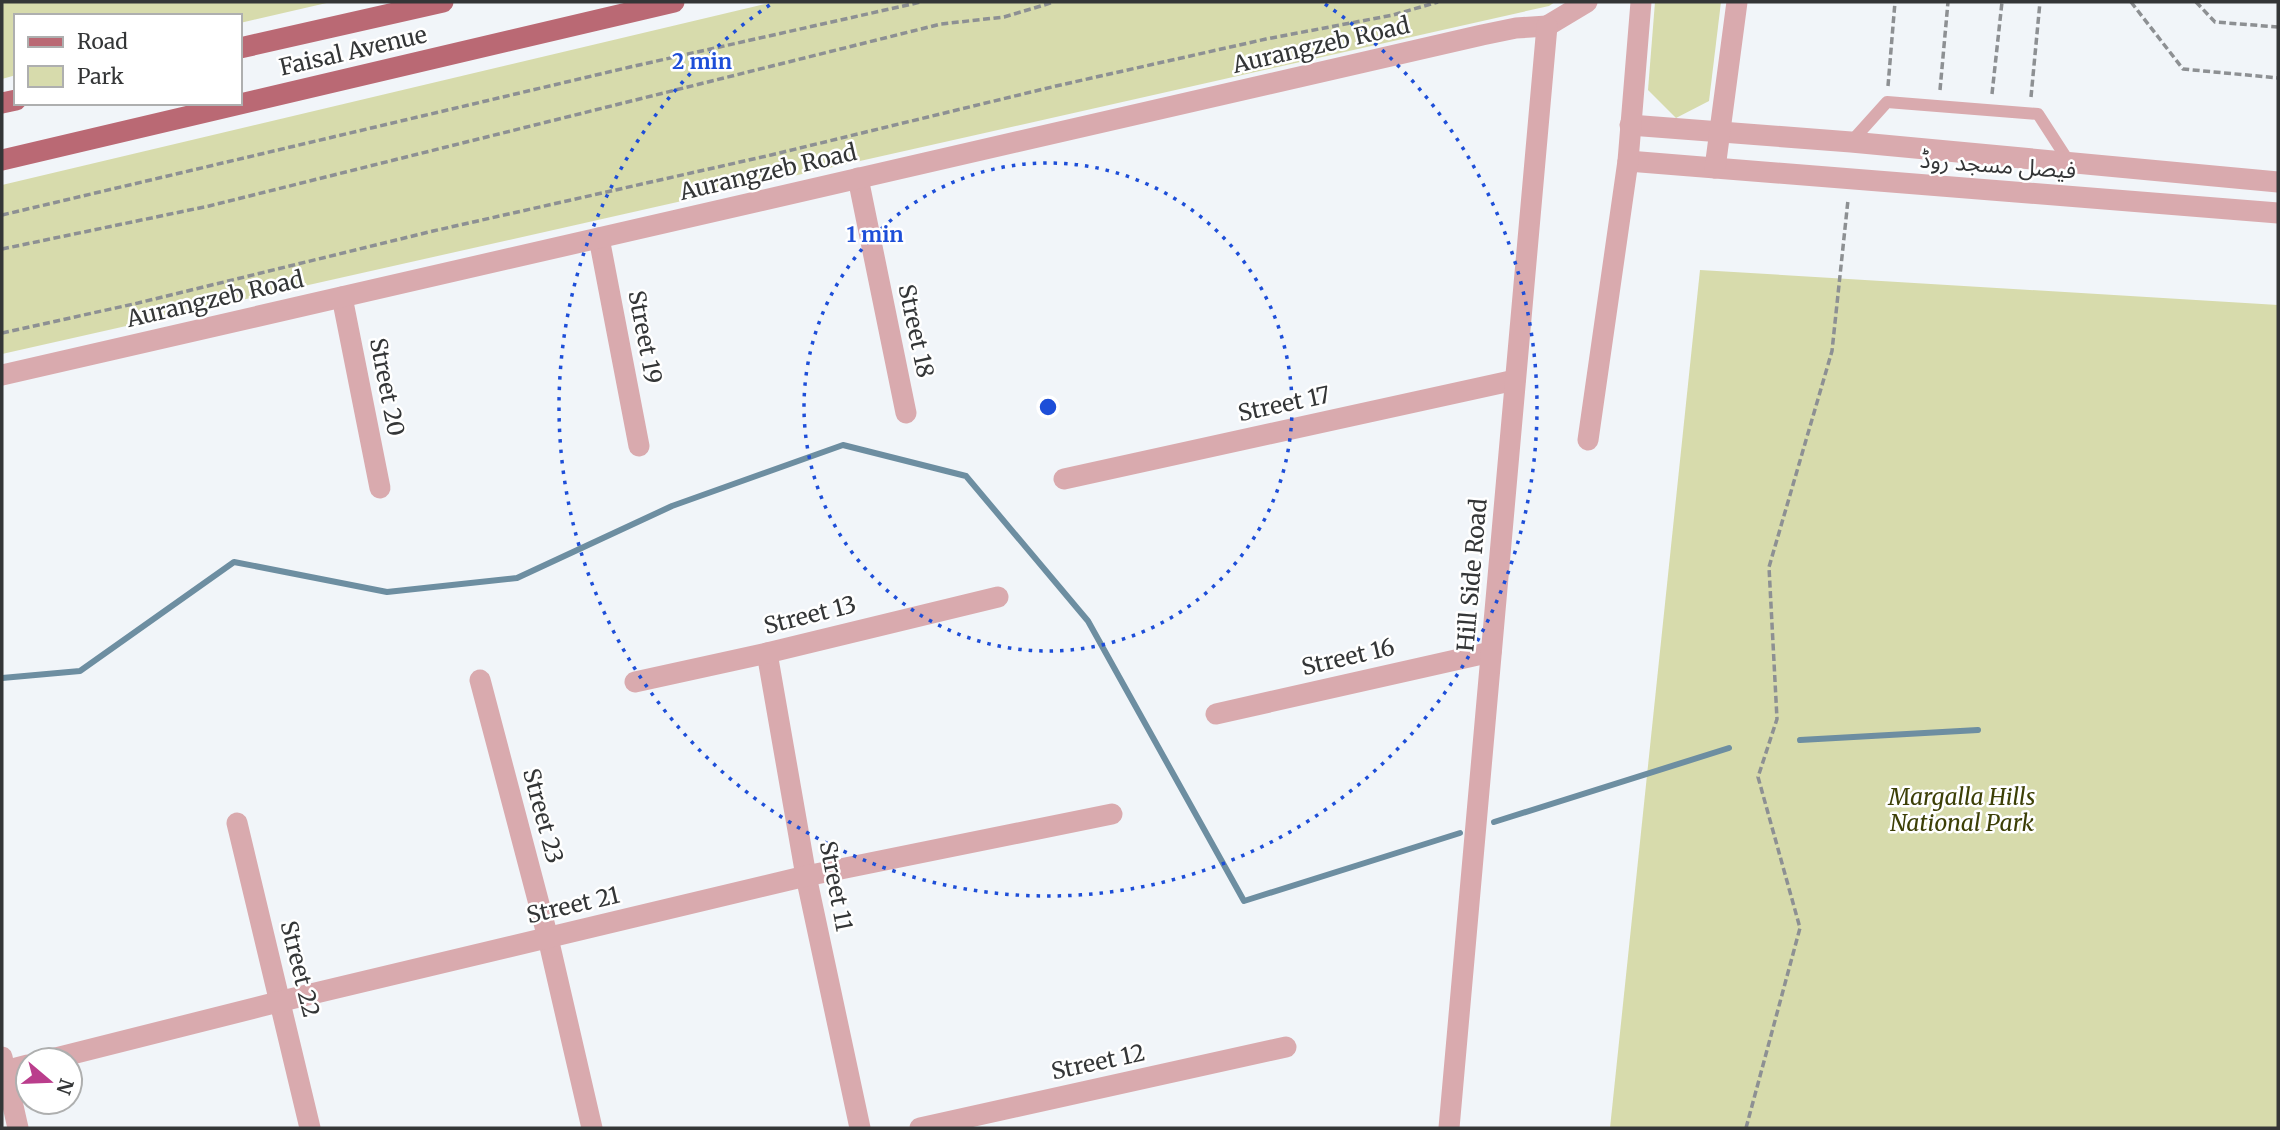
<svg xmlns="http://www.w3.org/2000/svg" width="2280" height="1130" font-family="Merriweather,'Noto Sans Arabic',serif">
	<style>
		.green { fill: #d7dbac }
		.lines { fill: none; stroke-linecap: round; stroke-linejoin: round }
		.stream { stroke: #6d8ea1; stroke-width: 6 }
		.path { stroke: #8d9093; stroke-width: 3.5; stroke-dasharray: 7 3.5; stroke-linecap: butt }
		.lane { stroke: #d9aaae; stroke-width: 12 }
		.street { stroke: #d9aaae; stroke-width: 21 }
		.primary { stroke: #ba6974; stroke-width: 21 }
		.ring { fill: none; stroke: #1d4ed8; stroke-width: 3.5; stroke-dasharray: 3.5 7 }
		.labels { text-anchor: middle; stroke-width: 5; stroke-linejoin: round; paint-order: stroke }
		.street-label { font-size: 23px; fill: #343637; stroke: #fff }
		.park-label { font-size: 23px; font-style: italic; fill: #3c3f06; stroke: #fff }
		.centre { fill: #1d4ed8; stroke: #fff; stroke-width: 3.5 }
		.ring-label { font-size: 21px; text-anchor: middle; font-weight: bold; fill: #1d4ed8; stroke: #fff; stroke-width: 5; stroke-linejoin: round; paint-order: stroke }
	</style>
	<rect width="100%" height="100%" fill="#f1f5f9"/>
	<g class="green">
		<path d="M2 2H331L240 23V16H16V75L2 79Z"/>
		<path d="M774 2H1555L1549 6 2 354V185Z"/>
		<path d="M1655 2H1721L1709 101 1676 118 1648 90Z"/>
		<path d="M1700 270 2278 305V1128H1610Z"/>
	</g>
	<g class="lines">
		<g class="stream">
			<path d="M2 678 80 671 234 562 387 592 517 578 672 506 843 445 966 476 1088 621 1244 901 1460 833"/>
			<path d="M1800 740 1978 730"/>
			<path d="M1494 822 1729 748"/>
		</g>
		<g class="path">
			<path d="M2131 2 2183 69 2278 78"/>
			<path d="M2196 2 2215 22 2278 27"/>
			<path d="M1888 86 1895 2"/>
			<path d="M1940 90 1948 2"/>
			<path d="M1992 94 2002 2"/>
			<path d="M2031 97 2040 2"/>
			<path d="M2 215 630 67 921 2"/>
			<path d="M2 249 209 206 941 24 1004 17 1054 2"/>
			<path d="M2 333 138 303 433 231 771 155 1056 86 1266 39 1393 15 1438 2"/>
			<path d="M1746 1128 1800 928 1758 777 1777 719 1769 567 1832 351 1848 200"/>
		</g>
		<path class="lane" d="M1851 142 1887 102 2038 114 2069 162"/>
		<g class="street">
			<path d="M1547 26 1587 2"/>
			<path d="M1630 125 1851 142 2278 182"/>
			<path d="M1628 161 2278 213"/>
			<path d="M1715 168 1737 2"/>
			<path d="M858 178 906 413"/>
			<path d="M599 238 639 446"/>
			<path d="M342 297 380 488"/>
			<path d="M2 375 1482 35 1516 28 1547 26"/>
			<path d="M1588 440 1628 161 1641 2"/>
			<path d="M1064 479 1515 380"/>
			<path d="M767 653 806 876 860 1128"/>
			<path d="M480 680 548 938 592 1128"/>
			<path d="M635 682 767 653 998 597"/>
			<path d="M1216 714 1491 652"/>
			<path d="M237 823 310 1128"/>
			<path d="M2 1057 18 1128"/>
			<path d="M48 1060 282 1001 806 876 1112 814"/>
			<path d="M5 1071 28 1065"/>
			<path d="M920 1128 1286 1047"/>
			<path d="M1449 1128 1547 26"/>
		</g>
		<g class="primary">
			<path d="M240 48 443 2"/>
			<path d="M2 103 16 100"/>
			<path d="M2 160 674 2"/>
		</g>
	</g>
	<g class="ring">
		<circle cx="1048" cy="407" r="244"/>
		<path d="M1325 4A489 489 0 1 1 771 4"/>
	</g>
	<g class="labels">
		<g class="street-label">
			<text transform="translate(1321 45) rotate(-13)" y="8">Aurangzeb Road</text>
			<text transform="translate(353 51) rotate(-13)" y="8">Faisal Avenue</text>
			<text transform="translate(1998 165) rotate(4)" y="8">فیصل مسجد روڈ</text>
			<text transform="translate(768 172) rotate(-13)" y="8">Aurangzeb Road</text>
			<text transform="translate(215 299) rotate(-13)" y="8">Aurangzeb Road</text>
			<text transform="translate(916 331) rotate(78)" y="8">Street 18</text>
			<text transform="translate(645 337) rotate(79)" y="8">Street 19</text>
			<text transform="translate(387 387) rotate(79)" y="8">Street 20</text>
			<text transform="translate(1284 404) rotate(-12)" y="8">Street 17</text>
			<text transform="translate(1472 575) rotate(-85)" y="8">Hill Side Road</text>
			<text transform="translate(810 615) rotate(-14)" y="8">Street 13</text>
			<text transform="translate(1348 657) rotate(-13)" y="8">Street 16</text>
			<text transform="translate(543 816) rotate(75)" y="8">Street 23</text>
			<text transform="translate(836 886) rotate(79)" y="8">Street 11</text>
			<text transform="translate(573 905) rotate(-13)" y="8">Street 21</text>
			<text transform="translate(300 969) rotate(76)" y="8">Street 22</text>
			<text transform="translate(1098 1062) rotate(-12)" y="8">Street 12</text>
		</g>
		<g class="park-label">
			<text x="1962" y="805">Margalla Hills<tspan x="1962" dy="26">National Park</tspan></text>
		</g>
	</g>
	<circle cx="1048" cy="407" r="10" class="centre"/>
	<g class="ring-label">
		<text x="702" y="69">2 min</text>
		<text x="875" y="242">1 min</text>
	</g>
	<rect width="2280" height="1130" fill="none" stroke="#343637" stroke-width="7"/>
	<rect x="14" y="14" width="228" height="91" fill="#ffffff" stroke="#aeafaf" stroke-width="2"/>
	<rect x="28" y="37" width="35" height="10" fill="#ba6974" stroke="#aeafaf" stroke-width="2"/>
	<text x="77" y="49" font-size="21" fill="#343637">Road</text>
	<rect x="28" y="66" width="35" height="21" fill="#d7dbac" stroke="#aeafaf" stroke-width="2"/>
	<text x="77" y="84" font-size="21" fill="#343637">Park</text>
	<g transform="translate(49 1081) rotate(109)"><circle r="33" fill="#ffffff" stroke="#aeafaf" stroke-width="2"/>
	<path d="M0-5L12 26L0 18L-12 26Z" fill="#ba3d8c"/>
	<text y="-10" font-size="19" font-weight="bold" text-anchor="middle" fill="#343637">N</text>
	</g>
</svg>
